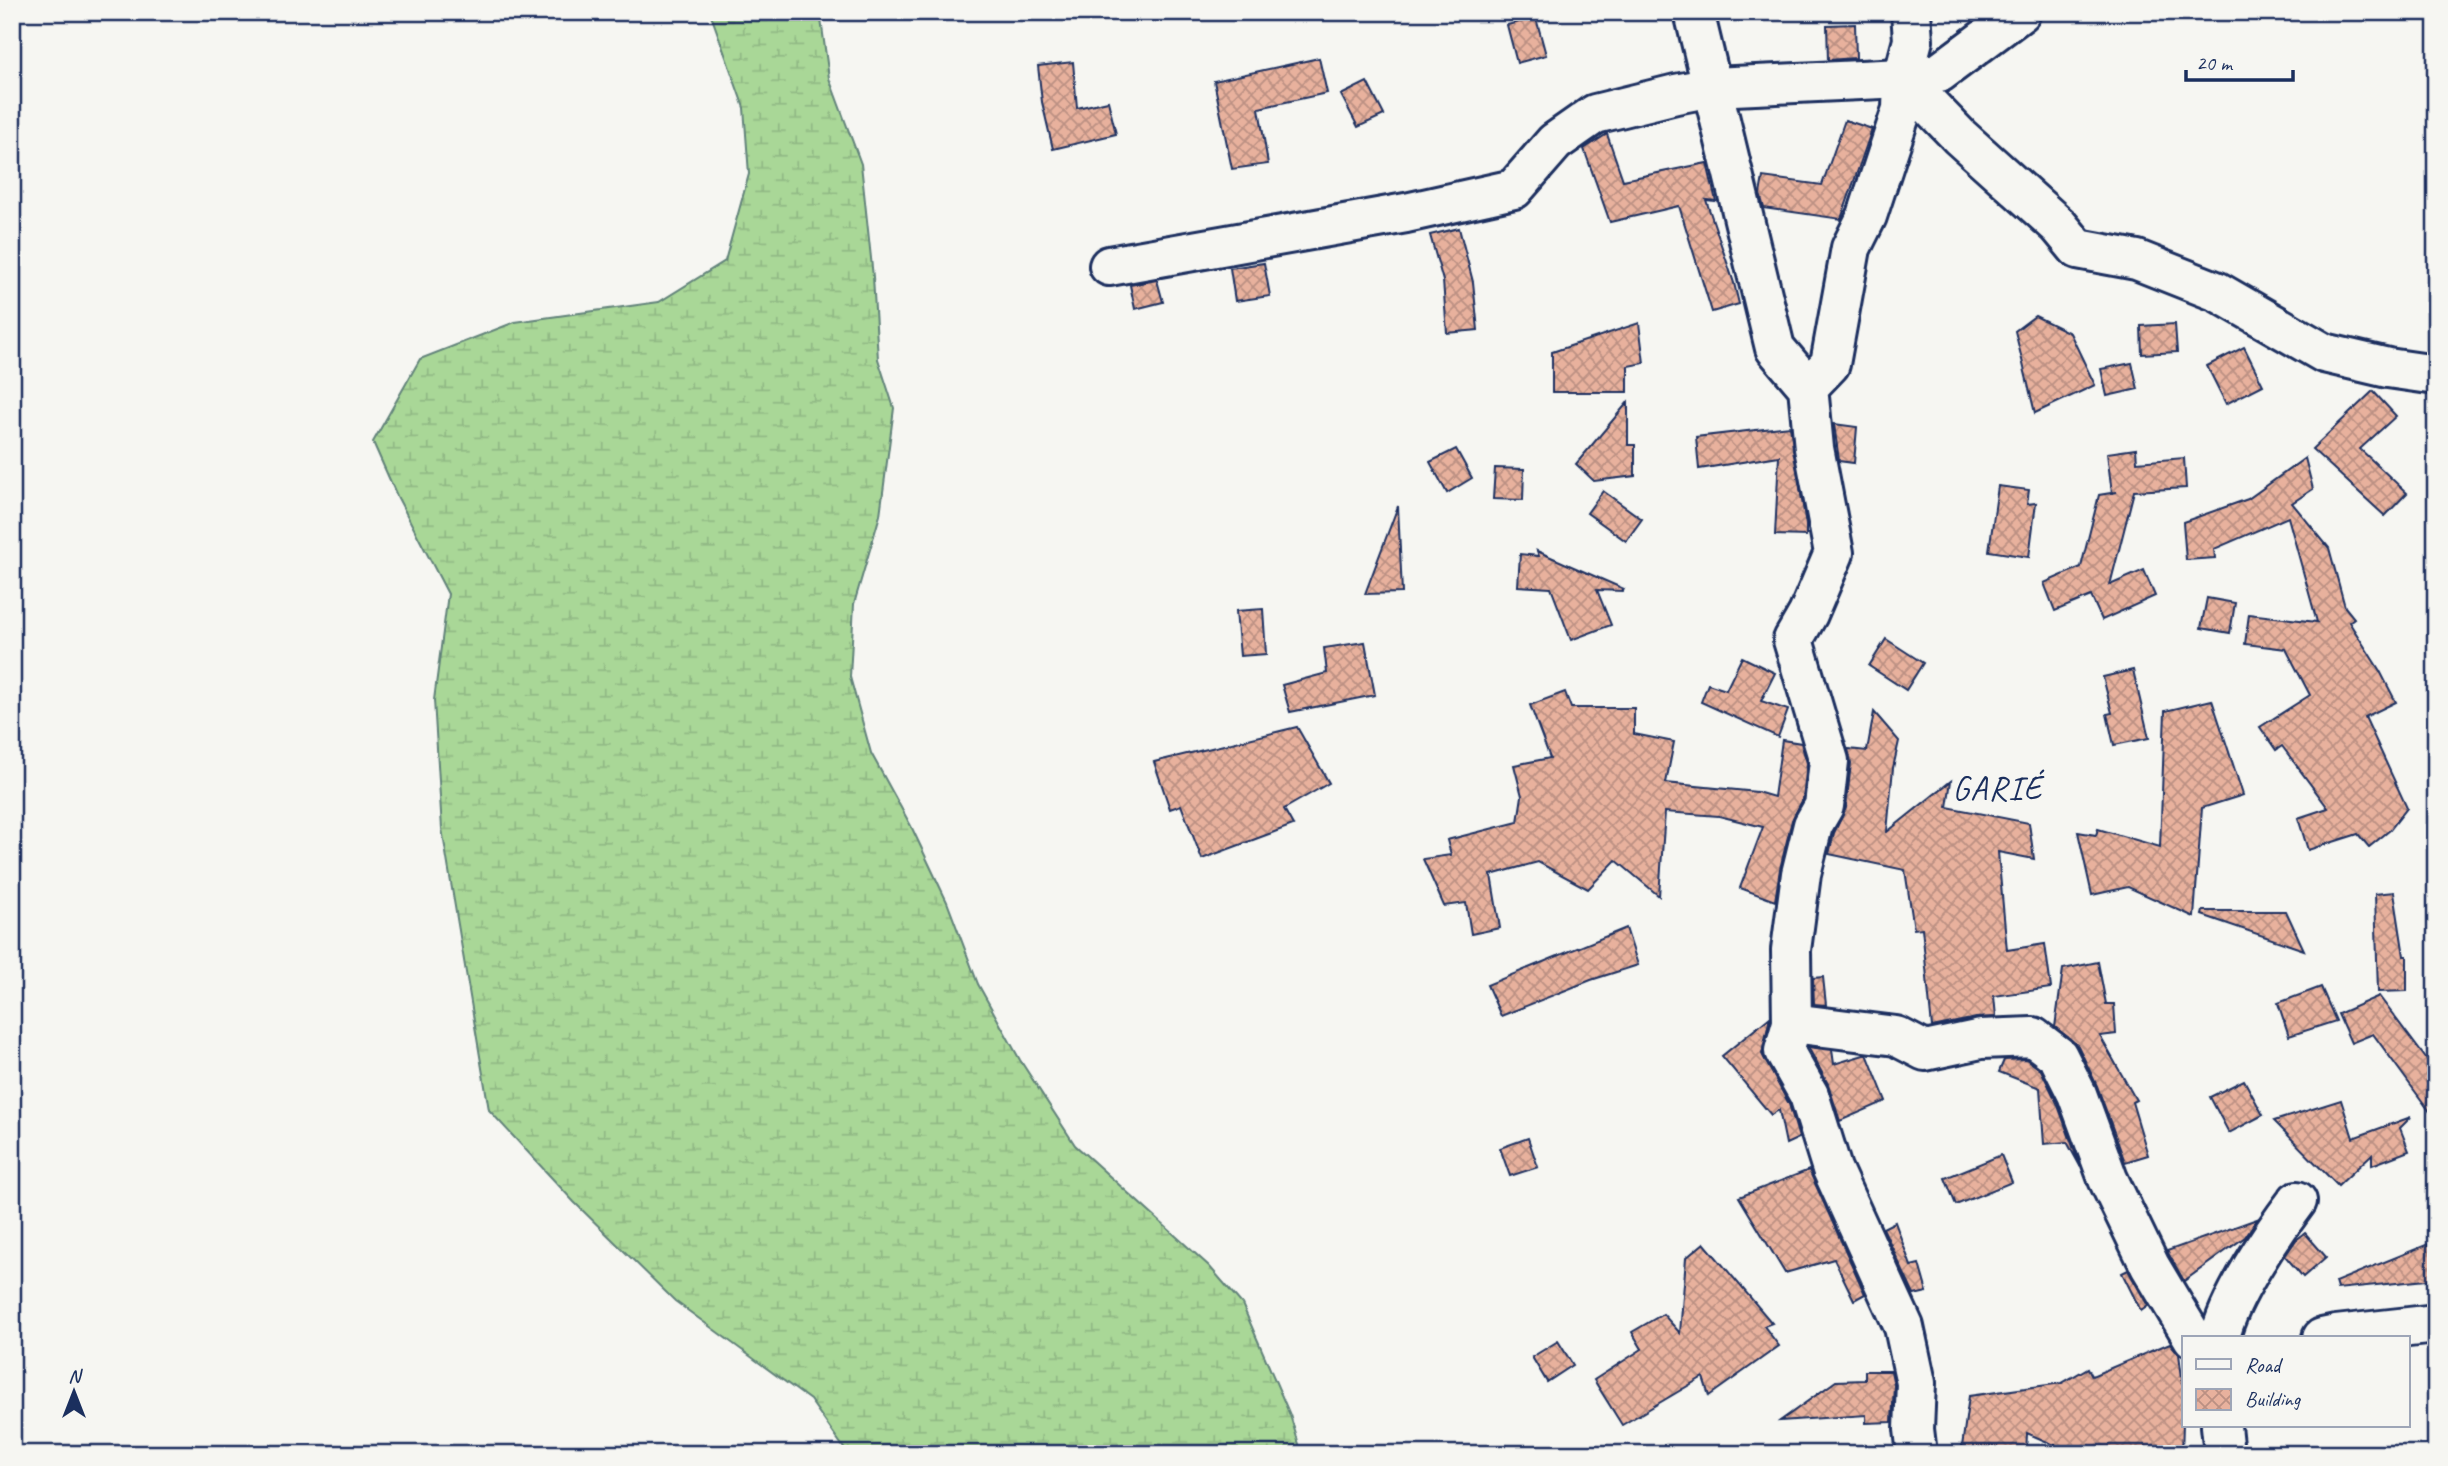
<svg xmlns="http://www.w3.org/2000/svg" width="2448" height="1466" font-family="Caveat,sans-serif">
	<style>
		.wetland { fill: url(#wetland-marsh); stroke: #62837a; stroke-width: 2 }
		.building { fill: url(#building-cross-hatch); stroke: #1b2f5e; stroke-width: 2 }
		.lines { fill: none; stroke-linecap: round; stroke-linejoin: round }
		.minor-casing { stroke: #1b2f5e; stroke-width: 44 }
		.minor { stroke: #f6f6f2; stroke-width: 38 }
		.labels { text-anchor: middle; stroke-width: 7; stroke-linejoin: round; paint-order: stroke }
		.quarter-label { font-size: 33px; letter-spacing: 2px; fill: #1b2f5e; stroke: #f6f6f2 }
	</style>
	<defs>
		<pattern id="wetland-marsh" width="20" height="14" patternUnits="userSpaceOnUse" patternTransform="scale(1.75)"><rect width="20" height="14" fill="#a9d797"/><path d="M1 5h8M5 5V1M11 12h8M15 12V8" fill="none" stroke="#91b985"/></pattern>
		<pattern id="building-cross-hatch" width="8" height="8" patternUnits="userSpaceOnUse" patternTransform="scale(1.75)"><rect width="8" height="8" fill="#e8b19d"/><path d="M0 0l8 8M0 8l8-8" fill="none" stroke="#bb9083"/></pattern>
	</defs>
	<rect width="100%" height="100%" fill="#f6f6f2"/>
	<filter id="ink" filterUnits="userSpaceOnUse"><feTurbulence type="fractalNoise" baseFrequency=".0143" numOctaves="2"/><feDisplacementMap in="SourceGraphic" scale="14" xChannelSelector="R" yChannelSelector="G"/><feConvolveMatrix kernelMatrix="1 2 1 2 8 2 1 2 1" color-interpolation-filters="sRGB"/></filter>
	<g filter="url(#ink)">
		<path class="wetland" d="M710 12H820L829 78 861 164 873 277 878 359 894 408 880 515 854 604 850 677 871 753 911 826 947 902 978 984 1020 1060 1075 1145 1209 1266 1242 1304 1290 1415 1302 1454H848L810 1400 675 1301 574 1202 489 1110 442 829 434 700 448 594 397 496 373 442 420 359 515 322 659 302 725 261 749 174 744 108Z"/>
		<g class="building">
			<path d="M1536 18 1546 55 1517 63 1507 25Z"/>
			<path d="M1855 24 1856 58 1828 60 1827 25Z"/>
			<path d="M1319 58 1327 93 1259 108 1268 164 1232 169 1214 81Z"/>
			<path d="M1073 62 1077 108 1108 101 1116 134 1053 149 1042 102 1038 66Z"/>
			<path d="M1367 82 1384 115 1358 127 1341 95Z"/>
			<path d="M1845 120 1872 129 1841 219 1764 208 1760 194 1763 177 1822 185Z"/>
			<path d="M1607 134 1623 180 1707 163 1716 201 1706 200 1734 283 1739 304 1712 312 1679 206 1610 222 1584 149Z"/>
			<path d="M1459 228 1473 282 1478 330 1447 333 1443 281 1430 235Z"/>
			<path d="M1264 263 1270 296 1235 301 1230 268Z"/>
			<path d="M1157 280 1163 302 1135 309 1130 285Z"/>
			<path d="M2035 316 2070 333 2095 385 2035 413 2015 331Z"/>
			<path d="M1639 323 1644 363 1628 366V392H1552V352Z"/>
			<path d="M2175 324 2177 352 2142 354 2141 326Z"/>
			<path d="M2244 347 2263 385 2226 404 2207 366Z"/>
			<path d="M2132 363 2138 389 2107 396 2101 369Z"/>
			<path d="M2373 391 2396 416 2360 449 2407 493 2385 516 2312 449Z"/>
			<path d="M1628 402V445H1635V476L1594 481 1576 464Z"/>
			<path d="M1834 424 1857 427 1854 463 1839 461Z"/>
			<path d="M1790 426 1806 525V536L1775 535 1779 456 1699 469 1696 437Z"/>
			<path d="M1456 449 1472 478 1447 493 1430 462Z"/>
			<path d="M2136 449 2137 462 2184 458 2186 488 2134 491 2110 585 2144 570 2155 596 2102 620 2091 596 2055 611 2044 583 2081 567 2099 495 2117 492 2112 493 2107 453Z"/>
			<path d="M2305 458 2313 489 2292 503 2329 548 2345 607 2354 618 2349 622 2380 671 2396 702 2365 717 2407 808 2390 830 2369 847 2358 834 2308 850 2298 818 2328 808 2282 746 2276 750 2260 727 2310 695 2286 649 2245 644 2249 614 2317 622 2288 517 2214 549 2215 558 2186 560 2183 522 2248 499Z"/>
			<path d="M1495 468 1524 469 1523 500 1493 499Z"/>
			<path d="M1998 486 2029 490 2027 504 2036 503 2029 557 1989 551Z"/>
			<path d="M1603 491 1642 519 1626 541 1587 513Z"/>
			<path d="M1398 506 1402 593 1365 594Z"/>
			<path d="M1537 551 1624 589 1623 591 1597 590 1611 625 1571 640 1551 588 1518 586 1520 554 1539 556Z"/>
			<path d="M2207 598 2235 603 2230 633 2201 628Z"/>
			<path d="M1263 609 1266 654 1240 656 1236 611Z"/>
			<path d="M1886 639 1923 663 1906 690 1869 666Z"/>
			<path d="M1365 642 1375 695 1290 712 1282 685 1327 673 1324 648Z"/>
			<path d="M1742 657 1775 673 1761 701 1788 710 1778 737 1701 702 1708 684 1726 690Z"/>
			<path d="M2133 670 2149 738 2114 745 2107 714 2112 713 2103 677Z"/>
			<path d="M1565 692 1571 708H1634V734L1674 742 1666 783 1757 792 1774 797 1782 740 1801 743 1807 763 1803 799 1792 820 1780 869 1775 901 1740 888 1763 827 1719 816 1665 812 1659 896 1616 860 1588 889 1538 862 1491 875 1500 928 1471 934 1466 903 1444 906 1423 859 1451 855 1447 840 1518 822 1522 796 1514 765 1550 758 1530 705Z"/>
			<path d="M2212 700 2243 795 2202 808 2194 917 2128 887 2092 895 2078 832 2096 835 2098 829 2160 847 2165 711Z"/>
			<path d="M1874 712 1899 741 1893 768 1887 832 1951 781 1947 807 2029 823 2034 859 1998 852 2007 950 2045 944 2051 988 1994 996 1996 1017 1976 1018 1932 1027 1922 928 1914 929 1905 870 1829 854 1834 833 1846 808 1851 763 1848 749 1867 751Z"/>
			<path d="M1297 727 1329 783 1284 809 1293 825 1202 859 1181 805 1170 809 1154 762Z"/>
			<path d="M2394 892 2404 956H2407V991L2378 992 2375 894Z"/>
			<path d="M2203 911H2286L2304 950 2202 915Z"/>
			<path d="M1626 928 1638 965 1591 980 1501 1016 1487 985Z"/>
			<path d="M2098 962 2106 1004H2114L2116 1034 2100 1036 2136 1100 2132 1102 2148 1155 2125 1162 2097 1086 2078 1046 2055 1027 2063 969Z"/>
			<path d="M1823 977 1826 1005 1814 1004 1813 978Z"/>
			<path d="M2321 987 2336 1021 2289 1036 2278 1003Z"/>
			<path d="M2379 996 2436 1072V1120L2373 1034 2351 1043 2338 1014Z"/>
			<path d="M1770 1017 1762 1054 1789 1104 1799 1138 1786 1144 1779 1110 1771 1115 1722 1056Z"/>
			<path d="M1808 1047 1832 1050 1834 1064 1867 1054 1886 1101 1840 1121 1828 1084Z"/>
			<path d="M2026 1059 2041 1070 2057 1103 2080 1166 2067 1142 2044 1144 2040 1088 1999 1072 2004 1060Z"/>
			<path d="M2244 1080 2263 1115 2229 1133 2210 1097Z"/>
			<path d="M2341 1100 2353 1138 2411 1117 2400 1128 2409 1151 2372 1165V1154L2338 1186 2274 1121Z"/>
			<path d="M1528 1138 1538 1167 1510 1176 1500 1148Z"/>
			<path d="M2001 1155 2012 1182 1956 1205 1945 1178Z"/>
			<path d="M1809 1170 1865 1294 1854 1300 1834 1259 1785 1273 1739 1197Z"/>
			<path d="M2257 1219 2245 1237 2184 1281 2167 1251Z"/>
			<path d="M1895 1222 1911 1266 1919 1264 1927 1292 1914 1295 1883 1228Z"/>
			<path d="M2305 1233 2326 1257 2303 1277 2285 1256 2296 1240Z"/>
			<path d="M2436 1241V1279L2337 1289 2335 1282Z"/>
			<path d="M1704 1243 1772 1323 1764 1326 1779 1346 1709 1396 1703 1377 1622 1425 1594 1380 1642 1349 1632 1332 1663 1314 1680 1333 1686 1258Z"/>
			<path d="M2128 1270 2148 1306 2141 1311 2122 1273Z"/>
			<path d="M1558 1341 1573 1365 1547 1382 1532 1357Z"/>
			<path d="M2170 1343 2179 1354 2184 1393 2182 1454H2075L2027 1433 2026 1454H1961L1969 1396 2062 1383 2088 1368 2092 1376Z"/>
			<path d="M1865 1371H1891L1894 1385 1892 1422 1866 1423V1415L1780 1421 1836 1381 1865 1380Z"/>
		</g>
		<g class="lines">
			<defs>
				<g id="minor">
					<path d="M1694 12 1775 348 1808 387 1814 448 1834 553 1808 614 1793 640 1829 761 1824 806 1813 825 1801 874 1791 950 1792 1023 1784 1051 1809 1095 1832 1169 1904 1327 1916 1383 1914 1429 1917 1454"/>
					<path d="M1903 78 1960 137 2059 226 2078 249 2137 260 2218 292 2324 353 2388 368 2436 375"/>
					<path d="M1109 266 1406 213 1514 189 1555 142 1595 114 1676 94 1712 87 1903 78 1939 73 2021 12"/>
					<path d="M1808 387 1830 364 1851 248 1867 216 1902 109 1903 78 1913 40 1911 12"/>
					<path d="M1792 1023 1896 1036 1925 1051 1981 1039 2033 1037 2058 1056 2077 1094 2108 1179 2150 1266 2193 1338"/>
					<path d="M2220 1338C2228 1299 2272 1234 2297 1201"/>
					<path d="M2322 1338 2336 1335 2436 1324"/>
					<path d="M2221 1426 2224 1454"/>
				</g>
			</defs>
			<use href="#minor" class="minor-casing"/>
			<use href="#minor" class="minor"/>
		</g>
	</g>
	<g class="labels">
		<g class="quarter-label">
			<text x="1998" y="799">GARIÉ</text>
		</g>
	</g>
	<rect width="2448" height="1466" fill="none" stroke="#f6f6f2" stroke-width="42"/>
	<rect x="21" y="21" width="2406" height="1424" fill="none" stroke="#1b2f5e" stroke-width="2.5" filter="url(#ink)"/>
	<rect x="2182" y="1336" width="228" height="91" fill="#f6f6f2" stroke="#9ea6b7" stroke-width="2"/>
	<rect x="2196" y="1359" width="35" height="10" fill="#f6f6f2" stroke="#9ea6b7" stroke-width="2"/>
	<text x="2245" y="1372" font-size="21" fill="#1b2f5e">Road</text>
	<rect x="2196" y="1389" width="35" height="21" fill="url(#building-cross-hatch)" stroke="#9ea6b7" stroke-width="2"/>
	<text x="2245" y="1406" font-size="21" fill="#1b2f5e">Building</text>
	<g transform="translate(74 1392)" stroke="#f6f6f2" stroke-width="5" paint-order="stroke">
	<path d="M0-5L12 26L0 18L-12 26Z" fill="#1b2f5e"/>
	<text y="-10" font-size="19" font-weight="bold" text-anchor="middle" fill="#1b2f5e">N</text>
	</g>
	<path d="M2186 70v10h107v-10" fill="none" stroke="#1b2f5e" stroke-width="3.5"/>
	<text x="2196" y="70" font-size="21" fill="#1b2f5e" stroke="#f6f6f2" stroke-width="5" paint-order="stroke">20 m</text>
</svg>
